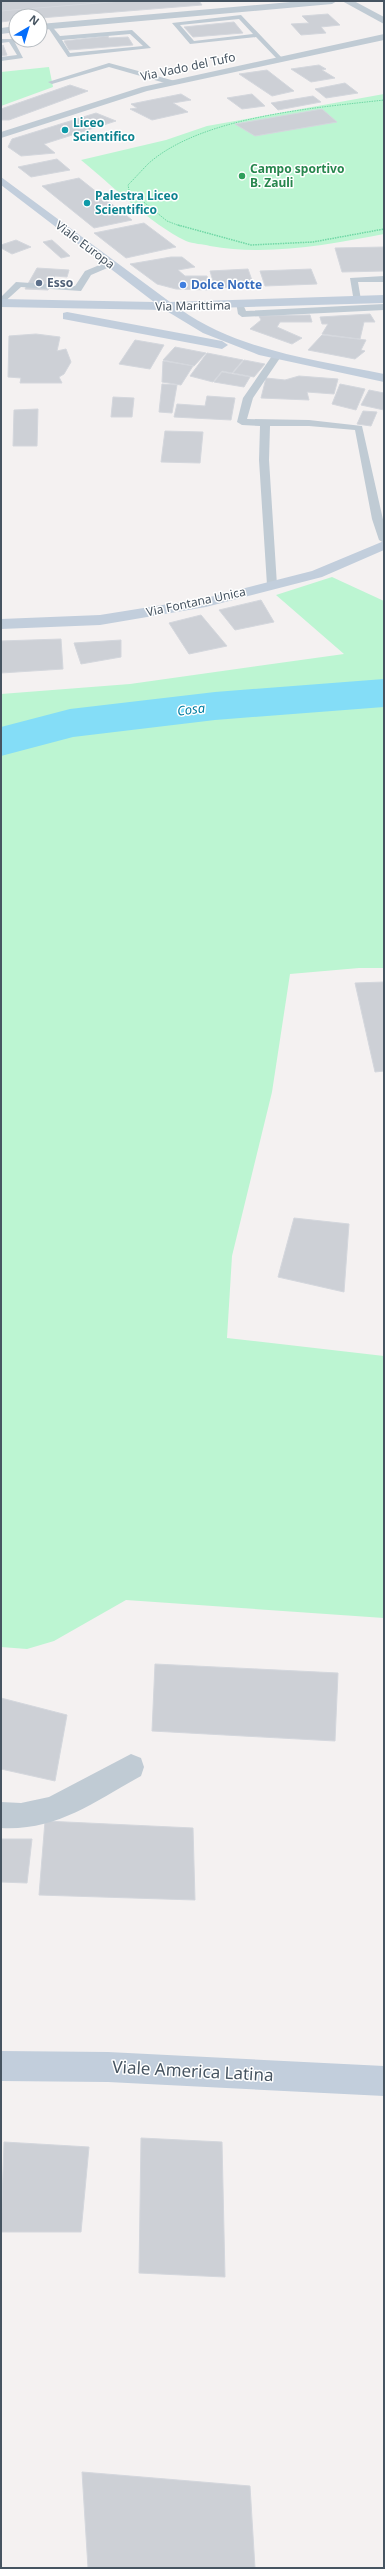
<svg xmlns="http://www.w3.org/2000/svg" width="385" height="2569" font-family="'Noto Sans',sans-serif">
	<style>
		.green { fill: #bcf5d2 }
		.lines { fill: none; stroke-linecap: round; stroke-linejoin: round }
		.river { fill: #84ddf7; fill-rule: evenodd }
		.building { fill: #cdd0d6; stroke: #d4d7dd }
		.path-far1 { stroke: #6fd7a5; stroke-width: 1; stroke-dasharray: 1.5 1; stroke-linecap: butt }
		.path { stroke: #6fd7a5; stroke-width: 1.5; stroke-dasharray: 1.5 1; stroke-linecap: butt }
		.lane { fill: #c0cbd4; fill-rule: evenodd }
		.street { fill: #c0cbd4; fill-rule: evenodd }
		.secondary { fill: #c2cedc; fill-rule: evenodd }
		.culture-dot { fill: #0f9aa8; stroke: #fff; stroke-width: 1.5 }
		.leisure-dot { fill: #2e9e5b; stroke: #fff; stroke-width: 1.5 }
		.service-dot { fill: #5c6f8a; stroke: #fff; stroke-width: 1.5 }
		.shop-dot { fill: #3f7fe0; stroke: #fff; stroke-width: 1.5 }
		.labels { text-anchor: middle; stroke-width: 3; stroke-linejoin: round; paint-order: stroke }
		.far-street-label { font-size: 12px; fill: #465461; stroke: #fff }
		.far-culture-label { font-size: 12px; font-weight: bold; fill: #0d838f; stroke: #fff; text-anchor: start }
		.far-leisure-label { font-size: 12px; font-weight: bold; fill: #27864d; stroke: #fff; text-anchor: start }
		.far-service-label { font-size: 12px; font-weight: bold; fill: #4e5e75; stroke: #fff; text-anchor: start }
		.far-shop-label { font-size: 12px; font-weight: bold; fill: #366cbe; stroke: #fff; text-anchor: start }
		.far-water-label { font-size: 13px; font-style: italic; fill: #037ea2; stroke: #fff }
		.near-street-label { font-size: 17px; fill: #465461; stroke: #fff }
	</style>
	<rect width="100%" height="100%" fill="#f4f1f1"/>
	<g class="green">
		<path d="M49 67 53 87 1 106V72Z"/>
		<path d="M384 94V234C327 245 268 256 210 246 203 244 193 244 186 241 149 223 113 186 81 160L166 140 207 126Z"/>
		<path d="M332 577 384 601V968H359L290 974 272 1092 232 1256 227 1338 384 1356V1618L126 1600 54 1641 27 1649 1 1647V694L130 684 344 654 276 595Z"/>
	</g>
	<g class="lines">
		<path class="river" d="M384 679V707L215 720 73 737 1 756V727L70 709 215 692Z"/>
	</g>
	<g class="building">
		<path d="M1 1H199L202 5 40 18V16H16V20L1 22Z"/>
		<path d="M1 1H123L1 11Z"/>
		<path d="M328 14 340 25 321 27 326 33 301 35 291 24 309 23 302 16Z"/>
		<path d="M234 22 243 33 193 37 184 27Z"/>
		<path d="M108 36 109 38 128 37 133 45 69 50 64 41Z"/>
		<path d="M3 45 7 55 1 56Z"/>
		<path d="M319 65 326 69 322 70 335 78 311 82 291 69Z"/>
		<path d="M267 70 294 91 272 96 239 74Z"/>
		<path d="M345 83 358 93 326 98 315 89Z"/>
		<path d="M70 85 88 91 9 120H1V109Z"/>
		<path d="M181 94 191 100 173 103 188 112 152 120 130 109 137 108 131 104Z"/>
		<path d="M252 94 265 106 242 109 227 98Z"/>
		<path d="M313 96 321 102 278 110 271 103Z"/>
		<path d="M322 109 337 122 255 136 235 124Z"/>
		<path d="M96 113 116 121 44 144 55 153 21 156 8 147 12 139Z"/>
		<path d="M57 159 70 170 31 177 18 167Z"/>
		<path d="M79 178 132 220 94 228 42 186Z"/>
		<path d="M144 223 176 247 126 258 94 233Z"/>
		<path d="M16 240 31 247 12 254 1 248V245Z"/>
		<path d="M52 240 70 256 61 258 43 242Z"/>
		<path d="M384 247V271L342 272 335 248Z"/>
		<path d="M171 257H182L195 267 178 270 185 276H207L210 290 176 289 157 284 130 264Z"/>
		<path d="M37 268 69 270 67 277 55 276 48 290 25 289Z"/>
		<path d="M248 269 254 286 215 288 210 271Z"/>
		<path d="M311 269 317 284 265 286 260 271Z"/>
		<path d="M370 314 375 322H364L360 339 322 334 328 324H322L320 317Z"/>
		<path d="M310 315 312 322H280L277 327 302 338 292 344 250 329 261 320 259 316Z"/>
		<path d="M36 334 60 337 57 351 66 349 71 362 64 374 59 377 62 383H20L21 378 8 377 9 336Z"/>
		<path d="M322 335 366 340 361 350 365 351 355 359 308 350Z"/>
		<path d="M135 340 164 345 150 369 119 364Z"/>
		<path d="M175 347 206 353 194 366 163 360Z"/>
		<path d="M207 353 243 360 232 373 222 371 213 382 190 376Z"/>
		<path d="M244 360 265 364 254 377 233 373Z"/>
		<path d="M163 361 193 366 181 385 162 382Z"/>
		<path d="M222 372 250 377 244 387 214 382Z"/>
		<path d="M299 376 338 379 334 394 307 392 309 400 261 398 266 378 285 380Z"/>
		<path d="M162 384 177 385 172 413 159 412Z"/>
		<path d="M340 384 365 389 356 410 332 404Z"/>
		<path d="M369 390 384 393V410L361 405Z"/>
		<path d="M207 396 235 398 231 420 174 417 177 404 205 406Z"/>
		<path d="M113 397 134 398 132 417H111Z"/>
		<path d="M38 409 37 446H13L14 410Z"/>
		<path d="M363 411 377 412 371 426 357 424Z"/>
		<path d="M165 431 203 432 200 463 161 462Z"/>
		<path d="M261 600 274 622 235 630 219 610Z"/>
		<path d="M201 615 227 646 189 654 169 623Z"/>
		<path d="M61 639 63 669 1 673V641Z"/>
		<path d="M121 640V657L81 664 74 643Z"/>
		<path d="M384 982V1071L375 1072 355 983Z"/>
		<path d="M294 1218 349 1224 344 1292 278 1277Z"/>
		<path d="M155 1664 338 1673 335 1741 152 1731Z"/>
		<path d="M1 1698 67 1715 55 1781 1 1769Z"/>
		<path d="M45 1821 193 1828 195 1900 39 1895Z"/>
		<path d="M1 1839H32L27 1883 1 1882Z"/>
		<path d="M141 2138 222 2142 225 2277 139 2273Z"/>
		<path d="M4 2142 89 2147 81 2232H1Z"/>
		<path d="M82 2472 250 2486 255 2568H88Z"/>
	</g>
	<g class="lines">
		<path class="path-far1" d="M180 226 167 221 129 190 128 185C135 178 142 170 149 163 203 116 315 108 384 100"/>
		<path class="path" d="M178 225 251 245 313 242 384 229"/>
		<g class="lane">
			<path d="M241 15 283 59V61H279L256 37 190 44 172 23ZM239 19 253 34 194 41 180 25Z"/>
			<path d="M50 24 60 36 132 30 151 48 68 57 47 26ZM130 34 143 46 70 53 62 40Z"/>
			<path d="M1 39H13L23 58 1 61V57L17 55 9 42 1 43Z"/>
			<path d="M109 63 175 81 176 83 172 85 109 67 52 84 48 82Z"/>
			<path d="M109 261 113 264 112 266 91 275 81 291 21 287 1 305V297L16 282 75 286 85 271Z"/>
			<path d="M384 276V282H358L361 300 354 302 350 278Z"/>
			<path d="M236 302H242L246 311 384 304V310L242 317 238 314Z"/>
			<path d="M274 353 282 355 253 398 247 419 309 420 362 426 384 524V543L379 540 372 519 355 430 309 426H270L269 460 277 585 272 588 267 585 259 460 260 426 242 425 237 422 243 398Z"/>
		</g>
		<g class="street">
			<path d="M302 1H337L332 4 40 30V24Z"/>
			<path d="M342 1H354L384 17V24Z"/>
			<path d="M16 26V32L1 34V28Z"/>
			<path d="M384 34V40L147 91 1 138V132L142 87Z"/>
			<path d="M131 1754 141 1758 144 1767 141 1776C94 1802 57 1831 1 1828V1802L21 1803 49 1797Z"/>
		</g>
		<g class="secondary">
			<path d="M1 177 170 302 384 295V303L180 309C239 351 316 360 384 374V382L259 355 203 333 165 310 1 307V299L154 302 1 185Z"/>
			<path d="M67 312 222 341 228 345 222 349 63 319V313Z"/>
			<path d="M384 541V550L322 577 206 607 100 625 1 629V619L100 615 206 598 312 571Z"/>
			<path d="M1 2051 108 2052 384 2066V2096L108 2082 1 2081Z"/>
		</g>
	</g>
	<g class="culture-dot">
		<circle cx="65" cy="130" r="4"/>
		<circle cx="87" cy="203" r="4"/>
	</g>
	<circle class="leisure-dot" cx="242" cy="176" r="4"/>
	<circle class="service-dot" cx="39" cy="283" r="4"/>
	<circle class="shop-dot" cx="183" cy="285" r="4"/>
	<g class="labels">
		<g class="far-street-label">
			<text transform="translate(188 67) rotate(-12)" y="4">Via Vado del Tufo</text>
			<text transform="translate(85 245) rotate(37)" y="4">Viale Europa</text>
			<text transform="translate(193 306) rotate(-1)" y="4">Via Marittima</text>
			<text transform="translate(196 602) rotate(-12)" y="4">Via Fontana Unica</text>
		</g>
		<g class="far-culture-label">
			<text x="73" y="127">Liceo<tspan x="73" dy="14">Scientifico</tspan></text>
			<text x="95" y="200">Palestra Liceo<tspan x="95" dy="14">Scientifico</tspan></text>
		</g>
		<g class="far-leisure-label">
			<text x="250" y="173">Campo sportivo<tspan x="250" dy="14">B. Zauli</tspan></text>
		</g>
		<g class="far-service-label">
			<text x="47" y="287">Esso</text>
		</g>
		<g class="far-shop-label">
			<text x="191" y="289">Dolce Notte</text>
		</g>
		<g class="far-water-label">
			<text transform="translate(191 709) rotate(-7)" y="5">Cosa</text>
		</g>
		<g class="near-street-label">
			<text transform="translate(193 2071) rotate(3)" y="6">Viale America Latina</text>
		</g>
	</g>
	<rect width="385" height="2569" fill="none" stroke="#465461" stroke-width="4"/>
	<g transform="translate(28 28) rotate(38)"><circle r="19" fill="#ffffff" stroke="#b5bbc0"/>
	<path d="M0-3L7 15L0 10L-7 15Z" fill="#046dfb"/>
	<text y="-6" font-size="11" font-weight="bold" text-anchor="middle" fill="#465461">N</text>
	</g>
</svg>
